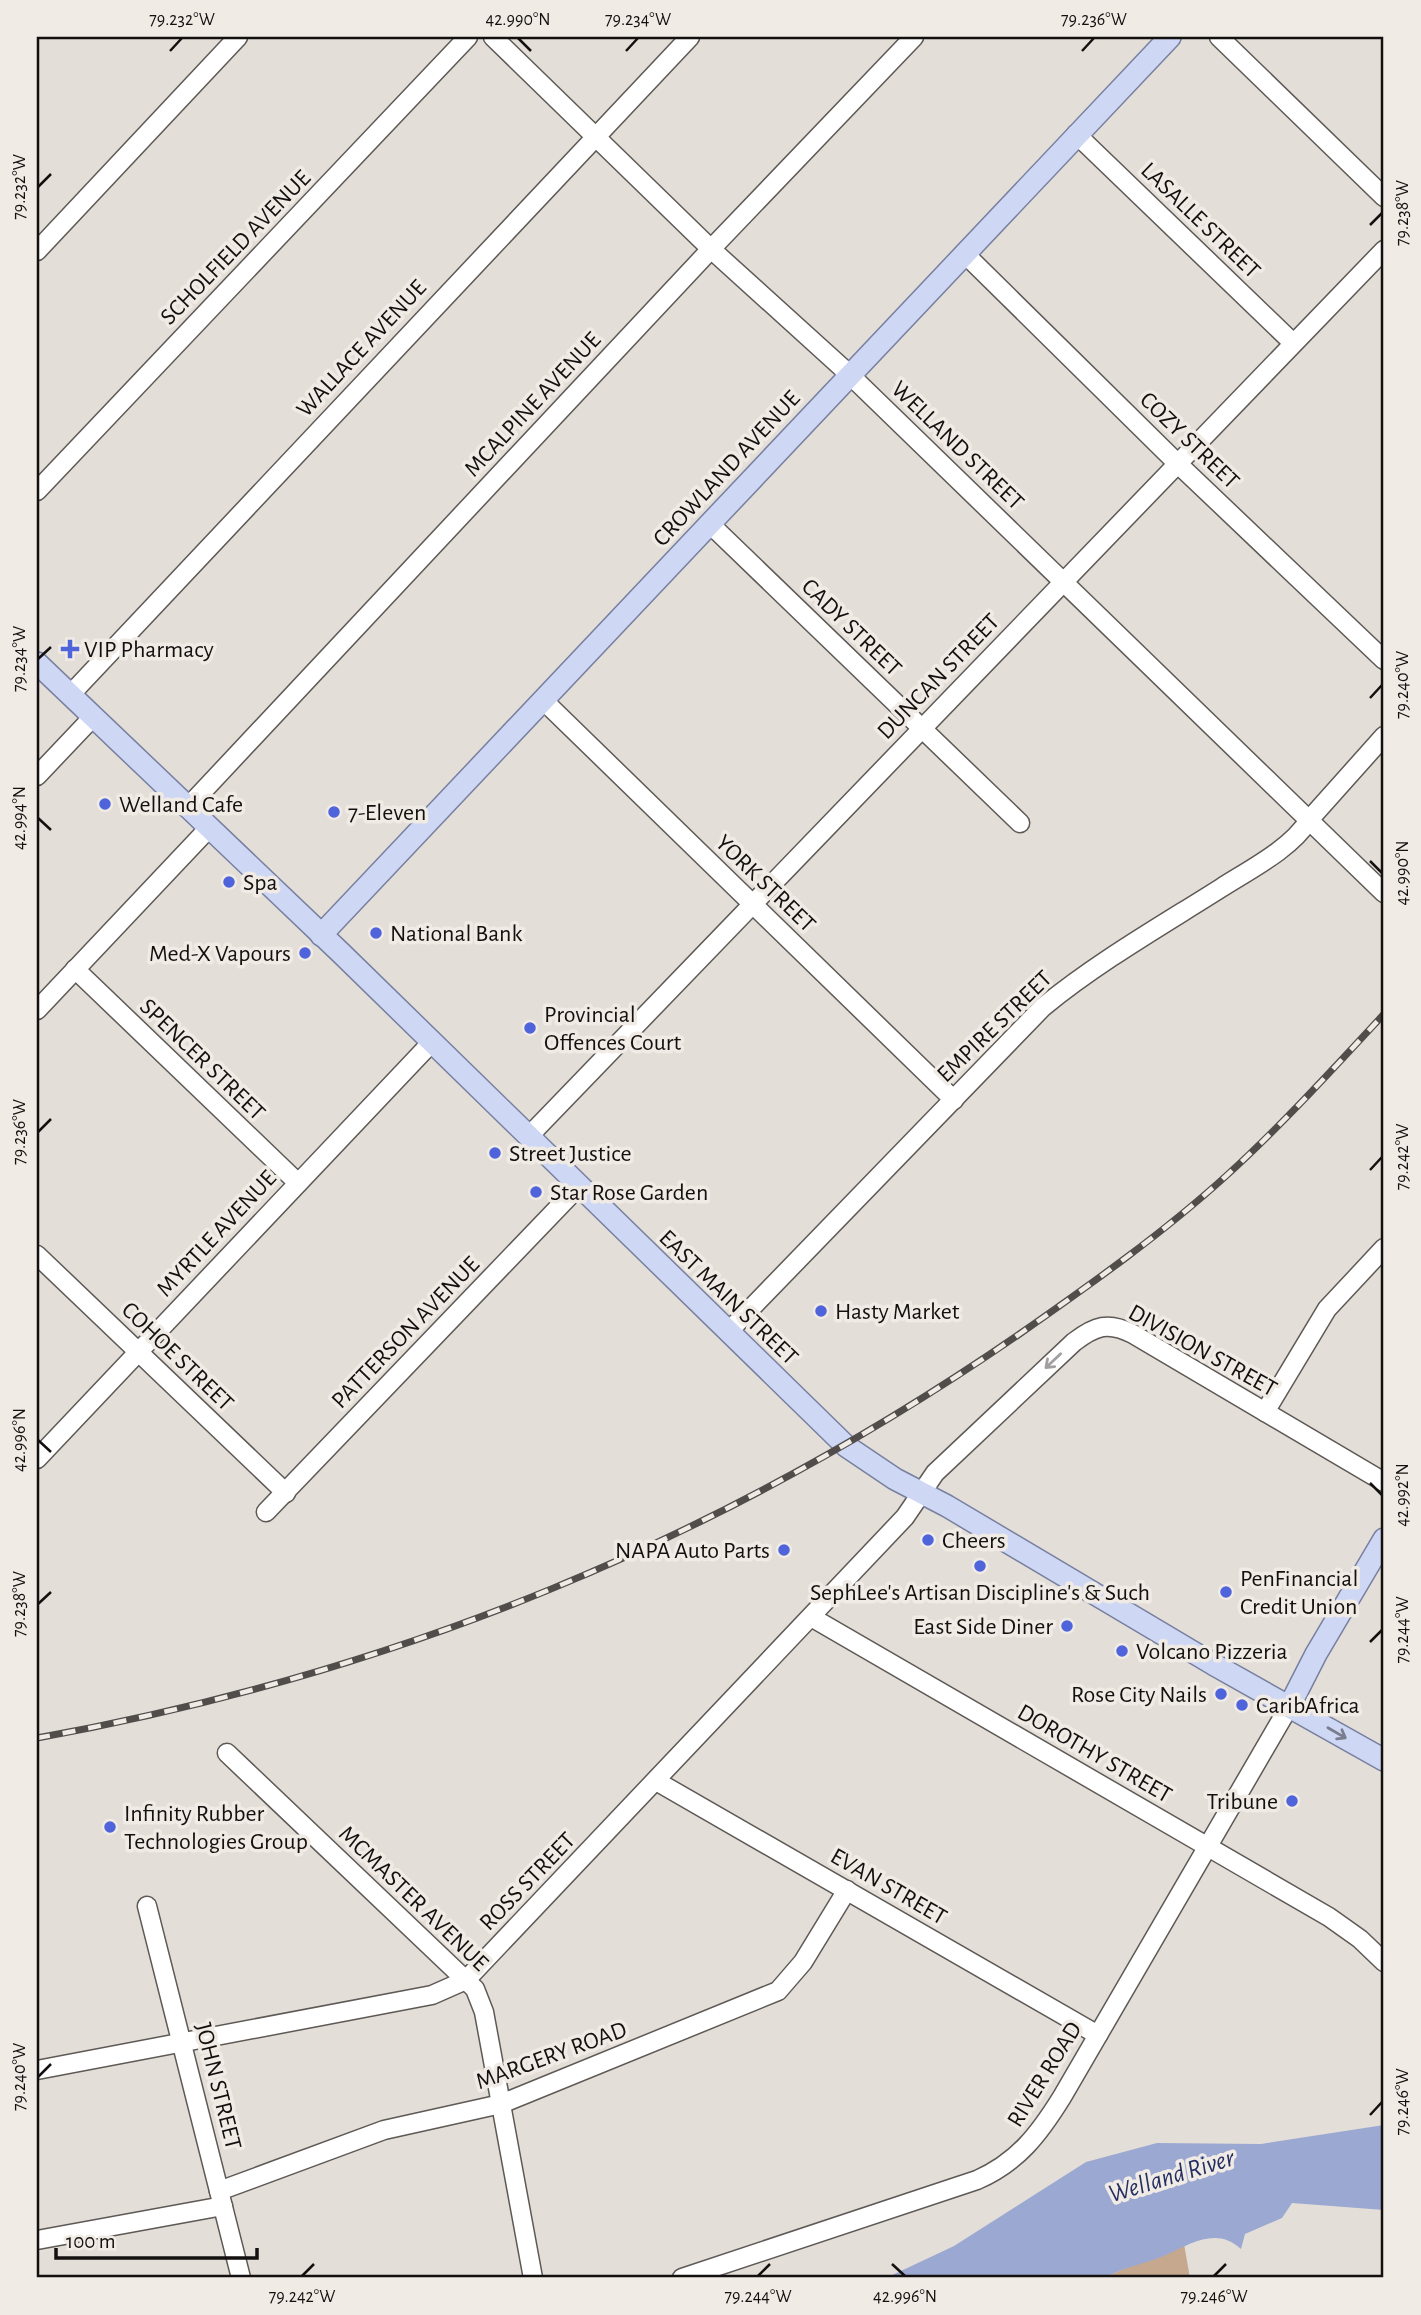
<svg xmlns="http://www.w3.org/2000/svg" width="1421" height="2315" font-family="'Alegreya Sans',sans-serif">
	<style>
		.green { fill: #c6a88e }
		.water { fill: #9ba8d1 }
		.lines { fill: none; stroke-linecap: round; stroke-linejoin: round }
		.minor-casing { stroke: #5e5955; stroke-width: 21 }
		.major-casing { stroke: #78809f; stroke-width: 24 }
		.minor { stroke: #fff; stroke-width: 18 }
		.major { stroke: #ced7f4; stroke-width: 21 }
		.rail-casing { stroke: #514d4b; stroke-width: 7 }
		.rail { stroke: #f1ebe6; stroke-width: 4.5; stroke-dasharray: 13; stroke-linecap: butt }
		.oneway { stroke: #a19f9f }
		.oneway2 { stroke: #7a7d8d }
		.ticks { fill: none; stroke: #13100f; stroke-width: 2.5 }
		.poi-dot { fill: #4f64da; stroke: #f1ebe6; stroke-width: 2.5 }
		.labels { text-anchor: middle; stroke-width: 7; stroke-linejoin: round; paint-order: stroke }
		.street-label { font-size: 24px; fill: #13100f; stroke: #f1ebe6 }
		.poi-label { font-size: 24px; fill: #13100f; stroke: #f1ebe6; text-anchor: start }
		.water-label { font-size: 26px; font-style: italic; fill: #242f62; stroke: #f1ebe6 }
		.neatline { fill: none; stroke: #13100f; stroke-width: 2.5 }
		.ticks-label { font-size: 18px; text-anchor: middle; fill: #13100f }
	</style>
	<rect width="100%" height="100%" fill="#e4ded9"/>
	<path class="green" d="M1184 2244 1190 2278H1105C1130 2263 1159 2260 1184 2244Z"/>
	<path class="water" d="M1384 2125V2210L1292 2203 1282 2218 1245 2234 1241 2249C1217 2227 1192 2243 1166 2255 1146 2264 1125 2266 1105 2278H886L954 2246 1086 2162 1157 2143 1261 2144Z"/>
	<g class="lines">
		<defs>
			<g id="minor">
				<path d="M493 37 711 249 849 374 1384 893"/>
				<path d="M1219 37 1384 197"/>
				<path d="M1076 134 1292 342"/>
				<path d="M37 251 238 37"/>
				<path d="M964 253 1176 462 1384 660"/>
				<path d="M37 491 468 37"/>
				<path d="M710 524 1020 823"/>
				<path d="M70 695 690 37"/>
				<path d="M544 701 954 1100"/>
				<path d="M37 776 92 718"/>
				<path d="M188 807 711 249 914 37"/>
				<path d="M75 969 298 1183"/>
				<path d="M37 1010 209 828"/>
				<path d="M528 1137 1384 250"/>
				<path d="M37 1255 286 1493"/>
				<path d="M728 1332 1043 1007C1098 962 1161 926 1221 888 1249 870 1291 849 1309 820L1384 736"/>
				<path d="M1265 1412 1327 1309 1384 1248"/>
				<path d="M37 1459 432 1042"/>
				<path d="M266 1512 579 1186"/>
				<path d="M811 1617 1329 1917 1360 1939 1384 1962"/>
				<path d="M227 1753 475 1989 484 2012 533 2278"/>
				<path d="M656 1781 1098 2035"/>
				<path d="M147 1906 241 2278"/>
				<path d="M37 2070 432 1995 466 1980 905 1517 935 1473 1074 1342C1095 1326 1108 1321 1133 1334L1384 1482"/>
				<path d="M219 2191 384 2130 501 2104 778 1991 803 1962 847 1890"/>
				<path d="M37 2240 223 2206"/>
				<path d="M682 2278 977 2180C1018 2162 1039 2134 1062 2097L1290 1705"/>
			</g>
			<g id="major">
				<path d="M37 663 341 953 846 1446 895 1479 947 1506 1213 1664 1384 1760"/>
				<path d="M321 935 1170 37"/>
				<path d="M1290 1705 1316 1654 1384 1539"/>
			</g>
		</defs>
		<use href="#minor" class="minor-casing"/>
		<use href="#major" class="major-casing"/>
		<use href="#minor" class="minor"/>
		<use href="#major" class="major"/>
		<defs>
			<path id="rail" d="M37 1738C396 1673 720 1541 1021 1333 1091 1284 1162 1234 1226 1176 1281 1126 1333 1069 1384 1014"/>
		</defs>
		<use href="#rail" class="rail-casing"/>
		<use href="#rail" class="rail"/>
	</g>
	<defs><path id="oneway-shaft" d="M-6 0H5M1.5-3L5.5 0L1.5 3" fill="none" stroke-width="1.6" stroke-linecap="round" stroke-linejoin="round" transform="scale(1.75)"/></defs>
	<use class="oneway" href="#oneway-shaft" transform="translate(1053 1361) rotate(137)"/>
	<use class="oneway2" href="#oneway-shaft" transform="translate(1337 1733) rotate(30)"/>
	<path class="ticks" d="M518 38 531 51M170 51 182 38M626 51 638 38M1082 51 1094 38M38 187 51 174M1370 225 1382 213M38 659 51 647M1370 698 1382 685M38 818 51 830M1370 861 1382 873M38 1132 51 1119M1370 1170 1382 1157M38 1440 51 1452M1370 1483 1382 1495M38 1604 51 1592M1370 1642 1382 1630M38 2077 51 2064M1370 2115 1382 2102M892 2264 905 2276M302 2276 314 2264M758 2276 770 2264M1214 2276 1226 2264"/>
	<g class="poi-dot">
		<path d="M66.5 638.5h7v7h7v7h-7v7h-7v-7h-7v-7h7z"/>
		<circle cx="105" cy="804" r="7"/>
		<circle cx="334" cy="812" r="7"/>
		<circle cx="229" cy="882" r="7"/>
		<circle cx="376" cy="933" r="7"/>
		<circle cx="305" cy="953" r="7"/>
		<circle cx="530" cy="1028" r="7"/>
		<circle cx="495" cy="1153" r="7"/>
		<circle cx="536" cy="1192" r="7"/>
		<circle cx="821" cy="1311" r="7"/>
		<circle cx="928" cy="1540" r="7"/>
		<circle cx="784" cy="1550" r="7"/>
		<circle cx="980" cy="1566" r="7"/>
		<circle cx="1226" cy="1592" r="7"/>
		<circle cx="1067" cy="1626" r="7"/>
		<circle cx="1122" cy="1651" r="7"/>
		<circle cx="1221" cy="1694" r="7"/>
		<circle cx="1242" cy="1705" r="7"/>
		<circle cx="1292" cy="1801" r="7"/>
		<circle cx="110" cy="1827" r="7"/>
	</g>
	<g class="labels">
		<g class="street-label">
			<text transform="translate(1201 220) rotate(44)" y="8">LASALLE STREET</text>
			<text transform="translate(235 247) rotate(-46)" y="8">SCHOLFIELD AVENUE</text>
			<text transform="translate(361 348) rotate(-47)" y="8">WALLACE AVENUE</text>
			<text transform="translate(532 404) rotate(-47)" y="8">MCALPINE AVENUE</text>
			<text transform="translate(1190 440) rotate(44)" y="8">COZY STREET</text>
			<text transform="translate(958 445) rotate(44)" y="8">WELLAND STREET</text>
			<text transform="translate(726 468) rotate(-47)" y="8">CROWLAND AVENUE</text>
			<text transform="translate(852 627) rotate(44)" y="8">CADY STREET</text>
			<text transform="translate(938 676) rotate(-46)" y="8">DUNCAN STREET</text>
			<text transform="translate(766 883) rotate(44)" y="8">YORK STREET</text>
			<text transform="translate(994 1026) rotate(-44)" y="8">EMPIRE STREET</text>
			<text transform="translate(203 1059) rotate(44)" y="8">SPENCER STREET</text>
			<text transform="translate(216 1233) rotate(-47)" y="8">MYRTLE AVENUE</text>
			<text transform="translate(729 1297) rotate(44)" y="8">EAST MAIN STREET</text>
			<text transform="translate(405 1332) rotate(-46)" y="8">PATTERSON AVENUE</text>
			<text transform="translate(1203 1350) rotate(29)" y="8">DIVISION STREET</text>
			<text transform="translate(178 1356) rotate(44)" y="8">COHOE STREET</text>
			<text transform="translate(1095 1753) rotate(30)" y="8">DOROTHY STREET</text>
			<text transform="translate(527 1881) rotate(-46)" y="8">ROSS STREET</text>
			<text transform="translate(889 1886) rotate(30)" y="8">EVAN STREET</text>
			<text transform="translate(414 1898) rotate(44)" y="8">MCMASTER AVENUE</text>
			<text transform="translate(551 2055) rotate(-20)" y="8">MARGERY ROAD</text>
			<text transform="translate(1044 2074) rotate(-58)" y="8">RIVER ROAD</text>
			<text transform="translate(219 2086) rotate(76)" y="8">JOHN STREET</text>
		</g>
		<g class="poi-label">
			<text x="84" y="657">VIP Pharmacy</text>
			<text x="119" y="812">Welland Cafe</text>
			<text x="348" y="820">7-Eleven</text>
			<text x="243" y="890">Spa</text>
			<text x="390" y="941">National Bank</text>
			<text x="291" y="961" text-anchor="end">Med-X Vapours</text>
			<text x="544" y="1022">Provincial<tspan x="544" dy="28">Offences Court</tspan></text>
			<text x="509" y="1161">Street Justice</text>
			<text x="550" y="1200">Star Rose Garden</text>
			<text x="835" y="1319">Hasty Market</text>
			<text x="942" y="1548">Cheers</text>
			<text x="770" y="1558" text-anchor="end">NAPA Auto Parts</text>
			<text x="1240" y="1586">PenFinancial<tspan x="1240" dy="28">Credit Union</tspan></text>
			<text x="980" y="1600" text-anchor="middle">SephLee's Artisan Discipline's &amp; Such</text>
			<text x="1053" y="1634" text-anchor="end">East Side Diner</text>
			<text x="1136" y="1659">Volcano Pizzeria</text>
			<text x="1207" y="1702" text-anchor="end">Rose City Nails</text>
			<text x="1256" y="1713">CaribAfrica</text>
			<text x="1278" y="1809" text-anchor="end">Tribune</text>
			<text x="124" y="1821">Infinity Rubber<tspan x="124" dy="28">Technologies Group</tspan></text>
		</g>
		<g class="water-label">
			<text transform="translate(1171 2175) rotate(-17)" y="9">Welland River</text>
		</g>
	</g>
	<rect width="1421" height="2315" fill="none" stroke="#f1ebe6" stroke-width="77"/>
	<path d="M56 2248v10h201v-10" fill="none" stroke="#13100f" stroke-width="3.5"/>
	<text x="66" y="2248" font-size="21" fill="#13100f" stroke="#f1ebe6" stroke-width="5" paint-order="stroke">100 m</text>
	<rect x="38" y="38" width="1344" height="2238" class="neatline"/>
	<g class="ticks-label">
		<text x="182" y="25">79.232°W</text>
		<text x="518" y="25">42.990°N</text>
		<text x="638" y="25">79.234°W</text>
		<text x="1094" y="25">79.236°W</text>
		<text transform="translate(19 187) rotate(-90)" y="6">79.232°W</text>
		<text transform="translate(1402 213) rotate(-90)" y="6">79.238°W</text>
		<text transform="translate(19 659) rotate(-90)" y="6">79.234°W</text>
		<text transform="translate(1402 685) rotate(-90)" y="6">79.240°W</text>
		<text transform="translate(19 818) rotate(-90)" y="6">42.994°N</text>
		<text transform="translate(1402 873) rotate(-90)" y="6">42.990°N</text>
		<text transform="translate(19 1132) rotate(-90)" y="6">79.236°W</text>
		<text transform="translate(1402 1157) rotate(-90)" y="6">79.242°W</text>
		<text transform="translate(19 1440) rotate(-90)" y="6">42.996°N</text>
		<text transform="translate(1402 1495) rotate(-90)" y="6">42.992°N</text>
		<text transform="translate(19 1604) rotate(-90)" y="6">79.238°W</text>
		<text transform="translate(1402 1630) rotate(-90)" y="6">79.244°W</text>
		<text transform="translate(19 2077) rotate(-90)" y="6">79.240°W</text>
		<text transform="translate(1402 2102) rotate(-90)" y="6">79.246°W</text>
		<text x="302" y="2302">79.242°W</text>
		<text x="758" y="2302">79.244°W</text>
		<text x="905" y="2302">42.996°N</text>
		<text x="1214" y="2302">79.246°W</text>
	</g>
</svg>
